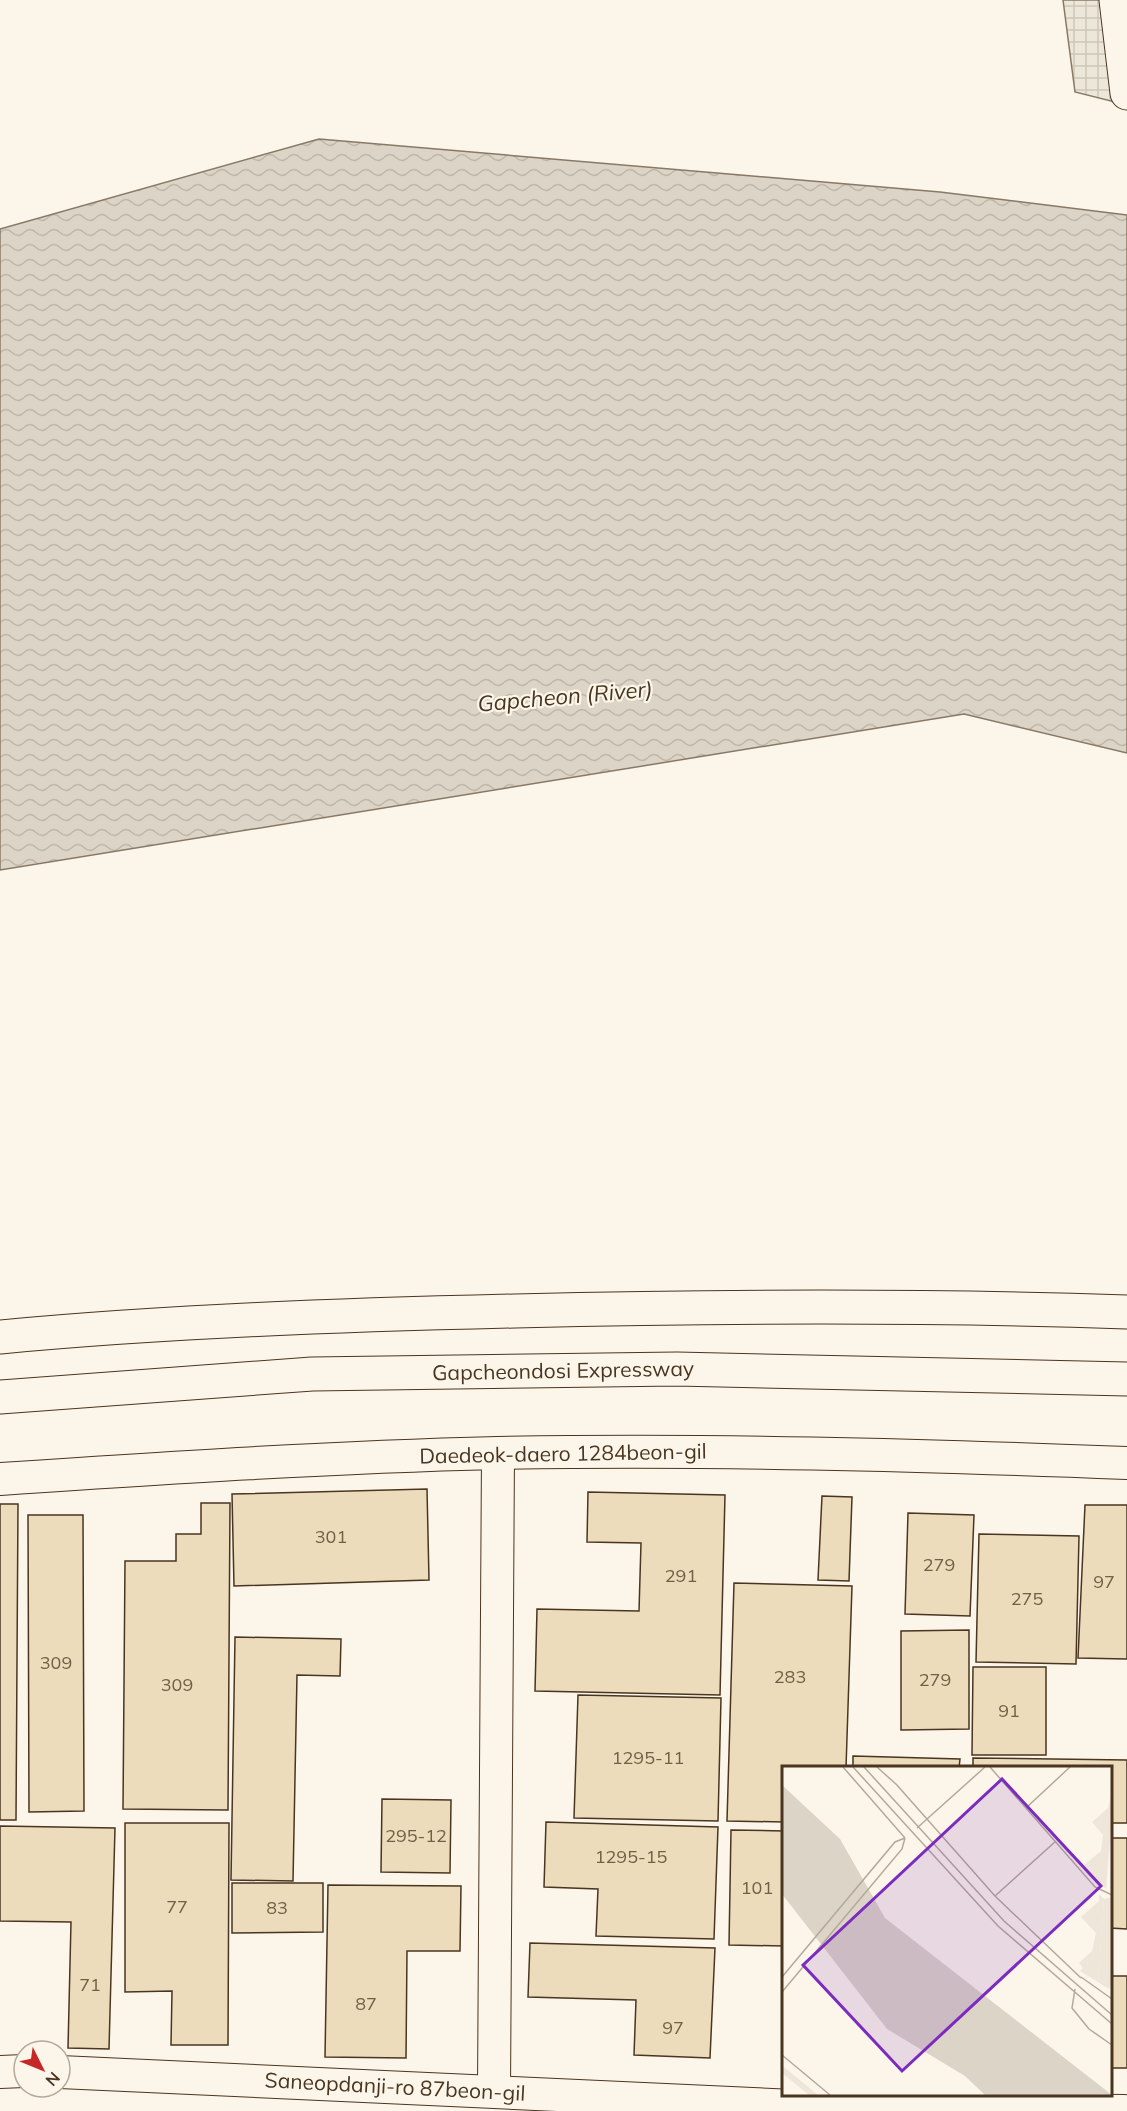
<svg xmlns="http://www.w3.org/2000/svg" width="1127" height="2111" font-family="Mulish,sans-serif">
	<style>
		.plaza { fill: url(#plaza-grid); stroke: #887966; stroke-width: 1.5 }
		.water { fill: url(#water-waves); stroke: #887966; stroke-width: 1.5 }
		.building { fill: #ecdcbc; stroke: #4a3520; stroke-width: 1.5 }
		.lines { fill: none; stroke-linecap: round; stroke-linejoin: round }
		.minor-casing { stroke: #4a3520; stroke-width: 34 }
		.tertiary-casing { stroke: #4a3520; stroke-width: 35 }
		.trunk-casing { stroke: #4a3520; stroke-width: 35 }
		.minor { stroke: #fbf6e9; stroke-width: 32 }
		.tertiary { stroke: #fbf6e9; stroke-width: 33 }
		.trunk { stroke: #fbf6e9; stroke-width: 33 }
		.labels { text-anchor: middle; stroke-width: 4.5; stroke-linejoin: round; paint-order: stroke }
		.number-label { font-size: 18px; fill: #725f47 }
		.street-label { font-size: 21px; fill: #4a3520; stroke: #fbf6e9 }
		.water-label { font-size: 22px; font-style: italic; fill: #4a3520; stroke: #fbf6e9 }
		.inset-road { fill: none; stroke: #b4a999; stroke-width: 1.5 }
		.view { fill: #7b2cbf; fill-opacity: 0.15; stroke: #7b2cbf; stroke-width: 3 }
		.inset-edge { fill: none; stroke: #4a3520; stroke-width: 3 }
	</style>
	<defs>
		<pattern id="plaza-grid" width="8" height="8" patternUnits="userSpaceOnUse" patternTransform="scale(1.5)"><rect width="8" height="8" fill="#ede7d9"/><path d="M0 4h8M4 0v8" fill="none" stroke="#cdc7ba"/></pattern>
		<pattern id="water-waves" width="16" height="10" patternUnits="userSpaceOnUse" patternTransform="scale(1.5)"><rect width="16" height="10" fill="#dcd4c6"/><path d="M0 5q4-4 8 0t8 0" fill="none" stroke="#beb7aa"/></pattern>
	</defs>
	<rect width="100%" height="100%" fill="#fbf6e9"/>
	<path class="plaza" d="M1063 0H1127V105L1075 92Z"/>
	<path class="water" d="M319 139 940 192 1127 215V753L964 714 0 870V229Z"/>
	<g class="building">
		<path d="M427 1489 429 1580 234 1586 232 1494Z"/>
		<path d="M588 1492 725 1495 720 1695 535 1691 537 1609 639 1611 641 1543 587 1542Z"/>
		<path d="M822 1496 852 1497 849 1581 818 1580Z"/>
		<path d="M201 1503H230L228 1810 123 1809 125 1561H176V1534H201Z"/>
		<path d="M0 1504H18L16 1820H0Z"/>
		<path d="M1085 1505H1127V1659L1078 1658Z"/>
		<path d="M908 1513 974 1515 970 1616 905 1614Z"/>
		<path d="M28 1515H83L84 1811 29 1812Z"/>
		<path d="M979 1534 1079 1536 1076 1664 976 1662Z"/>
		<path d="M734 1583 852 1586 846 1768H784V1822L727 1821Z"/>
		<path d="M969 1630V1729L901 1730V1631Z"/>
		<path d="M235 1637 341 1639 340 1676 297 1675 293 1881 231 1880Z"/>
		<path d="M973 1667H1046V1755H972Z"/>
		<path d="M578 1695 721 1698 718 1821 574 1818Z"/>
		<path d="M853 1756 960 1759 959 1768H853Z"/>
		<path d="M973 1758 1127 1760V1823H1110V1768H973Z"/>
		<path d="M382 1799 451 1800 450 1873 381 1872Z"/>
		<path d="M546 1822 718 1827 714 1939 596 1936 598 1889 544 1887Z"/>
		<path d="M125 1823H229L228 2045H171L172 1991 125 1992Z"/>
		<path d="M0 1826 115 1828 109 2049 68 2048 71 1922 0 1921Z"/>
		<path d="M731 1830 784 1831V1946L729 1945Z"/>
		<path d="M1110 1838H1127V1929L1110 1928Z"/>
		<path d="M232 1883H323V1932L232 1933Z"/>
		<path d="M328 1885 461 1886 460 1951H407L406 2058 325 2057Z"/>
		<path d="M530 1943 715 1948 710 2058 634 2055 636 2000 528 1997Z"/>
		<rect x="1110" y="1976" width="17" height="92"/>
	</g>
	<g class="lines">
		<defs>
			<g id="minor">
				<path d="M0 1479C166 1468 332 1457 498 1453 708 1449 917 1455 1127 1463"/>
				<path d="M0 2072 24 2071"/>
				<path d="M60 2072 838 2108 1124 2111"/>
				<path d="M494 2091 498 1453"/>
			</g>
			<path id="tertiary" d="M1116 0 1127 93"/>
			<g id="trunk">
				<path d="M0 1337C171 1321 343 1315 515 1311 719 1306 923 1305 1127 1312"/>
				<path d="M0 1397 312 1374 677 1369 1127 1379"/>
			</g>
		</defs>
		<use href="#minor" class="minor-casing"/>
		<use href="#tertiary" class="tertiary-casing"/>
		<use href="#trunk" class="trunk-casing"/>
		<use href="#minor" class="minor"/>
		<use href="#tertiary" class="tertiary"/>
		<use href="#trunk" class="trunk"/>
	</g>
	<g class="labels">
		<g class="number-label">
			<text x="331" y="1543">301</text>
			<text x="939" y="1571">279</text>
			<text x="681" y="1582">291</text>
			<text x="1104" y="1588">97</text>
			<text x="1027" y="1605">275</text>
			<text x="56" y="1669">309</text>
			<text x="790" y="1683">283</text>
			<text x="935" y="1686">279</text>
			<text x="177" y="1691">309</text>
			<text x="1009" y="1717">91</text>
			<text x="648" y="1764">1295-11</text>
			<text x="416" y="1842">295-12</text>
			<text x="631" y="1863">1295-15</text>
			<text x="757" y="1894">101</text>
			<text x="177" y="1913">77</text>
			<text x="277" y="1914">83</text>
			<text x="90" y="1991">71</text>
			<text x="366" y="2010">87</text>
			<text x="673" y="2034">97</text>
		</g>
		<g class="street-label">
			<text transform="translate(563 1371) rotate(-1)" y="7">Gapcheondosi Expressway</text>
			<text transform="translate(563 1454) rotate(-1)" y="7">Daedeok-daero 1284beon-gil</text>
			<text transform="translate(395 2087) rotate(3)" y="7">Saneopdanji-ro 87beon-gil</text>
		</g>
		<g class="water-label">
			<text transform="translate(565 696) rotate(-5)" y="8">Gapcheon (River)</text>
		</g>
	</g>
	<g transform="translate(782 1766)">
		<rect width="330" height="330" fill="#fbf6e9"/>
		<path d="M330 27V51L324 123 302 99 319 85 321 69 310 56 326 42ZM317 128 322 133 316 216 298 205 301 202 297 197 310 185 314 167 299 151 317 135ZM0 300 2 301 36 329H27L0 307Z" fill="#ede6d9"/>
		<path d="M330 131V214L327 223 316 216 322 133Z" fill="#ede6d9"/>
		<path d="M0 19 58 73 103 152 330 329H203L183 310 105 263 0 128Z" fill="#dcd4c6"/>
		<path class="inset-road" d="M61 1 123 72M71 1 216 160 330 258M82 1 222 155 330 249M95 1 116 20M208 1 313 121 330 129M114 18 213 130 299 212M245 41 288 1M135 62 203 1M213 130 274 75M0 211 113 76 123 72M299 211 330 233M293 223 290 242 307 263M0 226 120 83 123 72M307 263 330 279M0 289 48 329"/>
		<path class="view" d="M220 13 319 120 120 305 21 199Z"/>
		<rect width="330" height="330" class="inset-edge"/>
	</g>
	<g transform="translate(42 2069) rotate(133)"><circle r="28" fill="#fbf6e9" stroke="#b4a999" stroke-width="1.5"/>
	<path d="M0-4.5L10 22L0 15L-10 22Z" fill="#c62828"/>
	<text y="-9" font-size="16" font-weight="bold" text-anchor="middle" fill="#4a3520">N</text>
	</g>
</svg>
